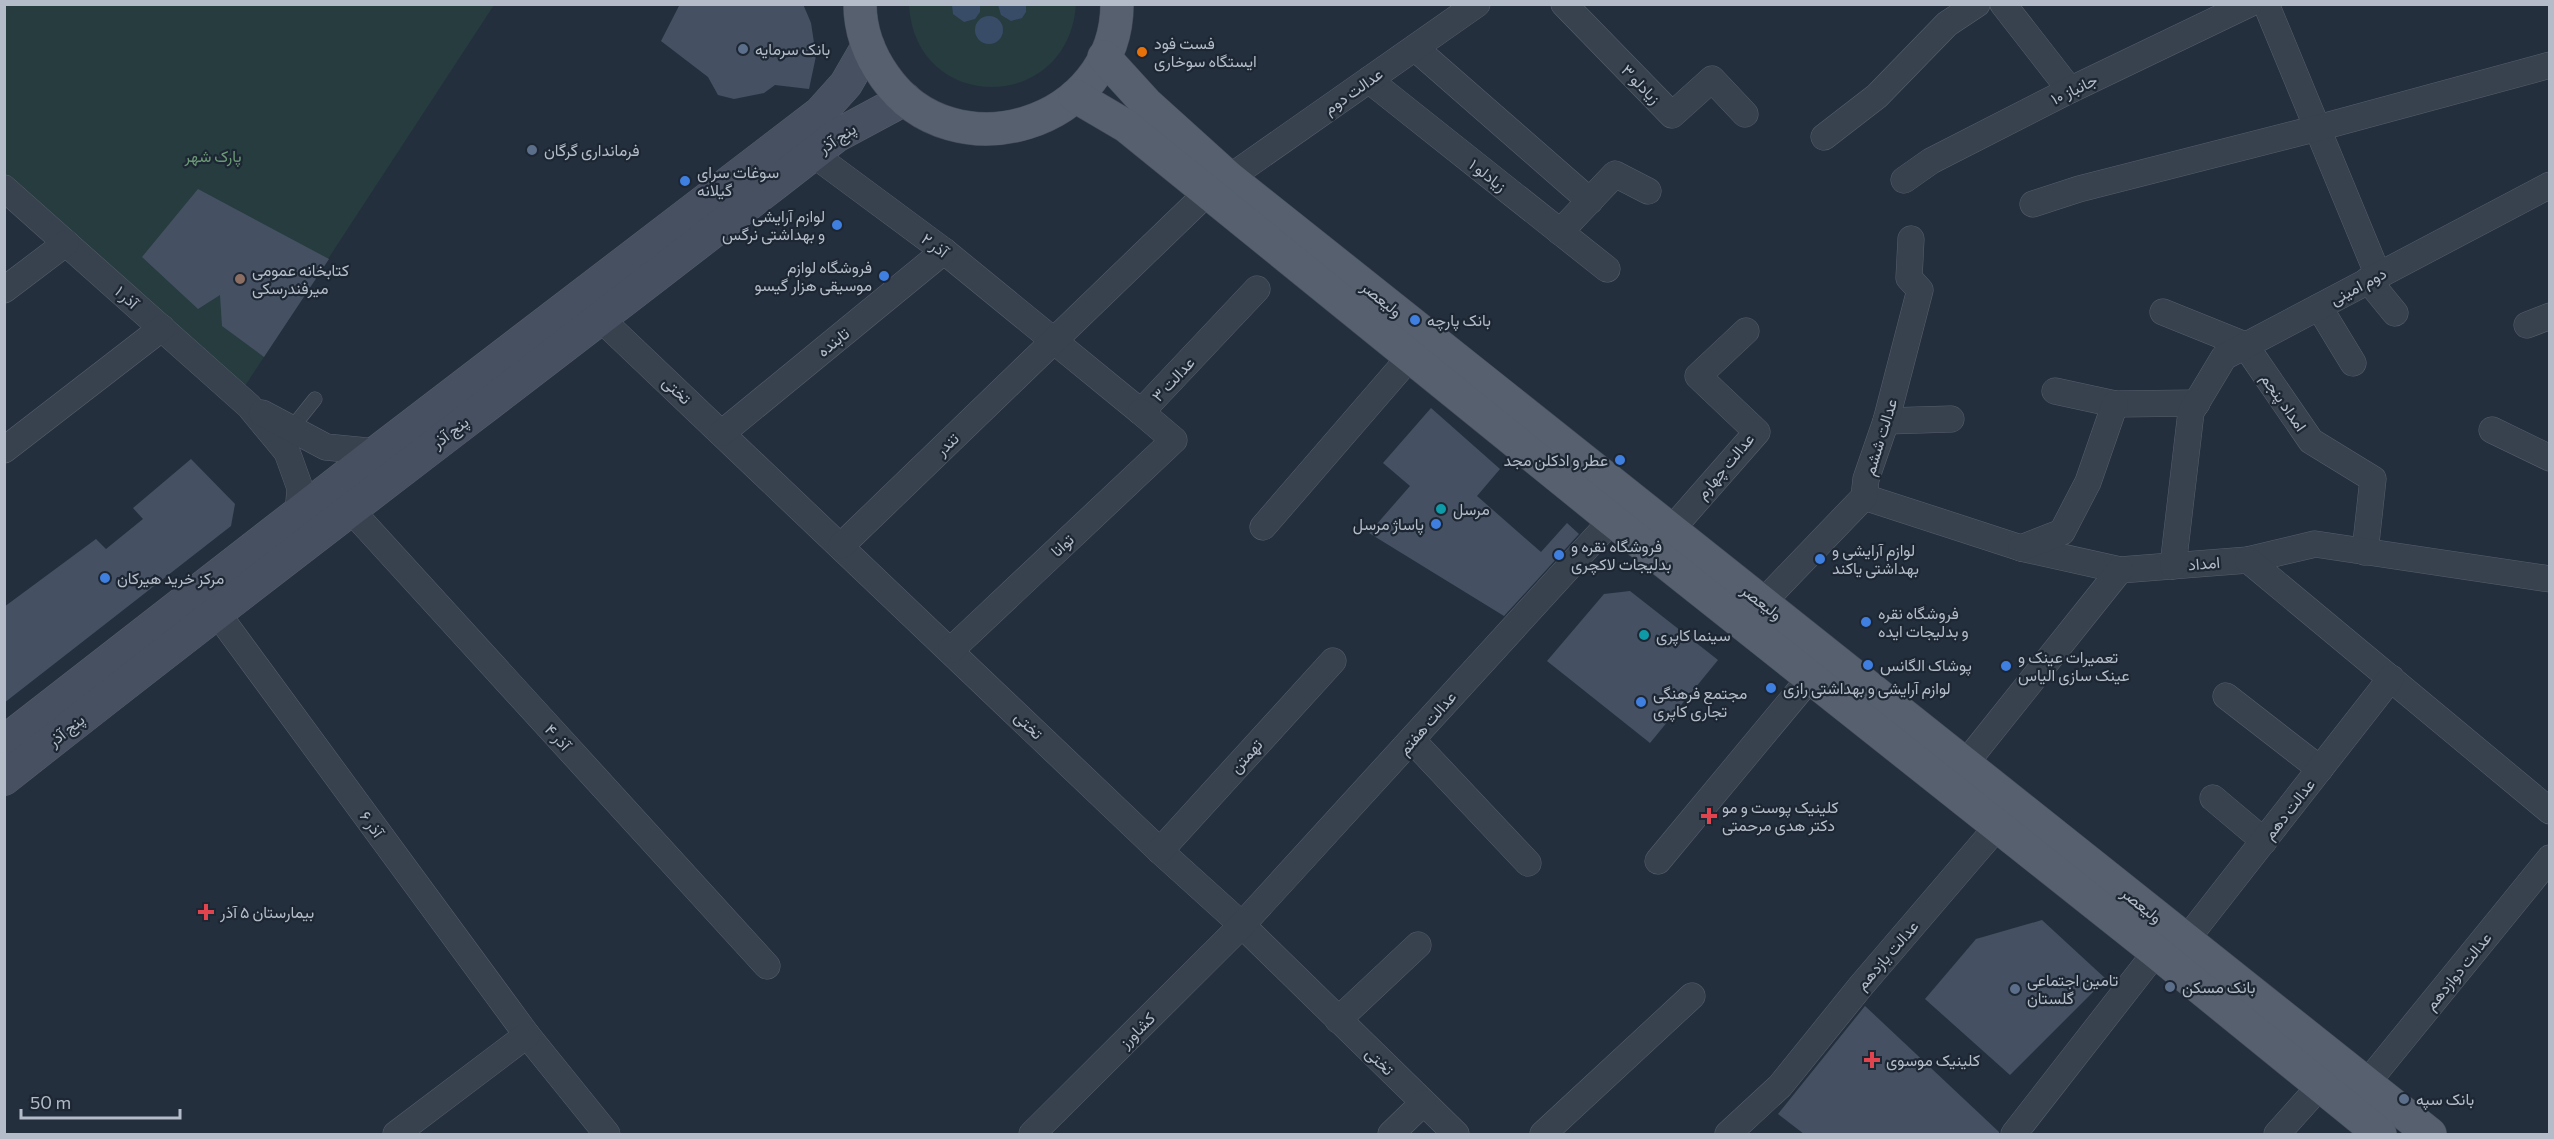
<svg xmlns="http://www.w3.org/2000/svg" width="2554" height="1139" font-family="Commissioner,Vazirmatn,sans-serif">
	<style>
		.green { fill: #263c3f }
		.water { fill: #394c67 }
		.building { fill: #455162 }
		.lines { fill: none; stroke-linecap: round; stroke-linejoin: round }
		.lane-casing { stroke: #565f6c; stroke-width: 15 }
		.street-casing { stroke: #565f6c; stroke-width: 27 }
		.secondary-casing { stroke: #565f6c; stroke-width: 34 }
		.primary-casing { stroke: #414a57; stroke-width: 34 }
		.lane { stroke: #38414e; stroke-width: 14 }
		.street { stroke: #38414e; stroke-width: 26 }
		.secondary { stroke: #465061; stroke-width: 33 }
		.primary { stroke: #56606e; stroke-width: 33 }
		.service-dot { fill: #5c6f8a; stroke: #1d2633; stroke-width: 2 }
		.food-dot { fill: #e8710a; stroke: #1d2633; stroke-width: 2 }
		.shop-dot { fill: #3f7fe0; stroke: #1d2633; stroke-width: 2 }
		.education-dot { fill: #8d6e63; stroke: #1d2633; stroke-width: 2 }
		.culture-dot { fill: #0f9aa8; stroke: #1d2633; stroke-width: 2 }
		.health-dot { fill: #e0444e; stroke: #1d2633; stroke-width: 2 }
		.labels { text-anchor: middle; stroke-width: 4.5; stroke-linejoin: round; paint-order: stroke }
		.poi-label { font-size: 16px; fill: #b4bcc9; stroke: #1d2633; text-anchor: start }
		.street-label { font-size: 16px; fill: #b4bcc9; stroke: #1d2633 }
		.park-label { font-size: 16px; fill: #6b9a76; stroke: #1d2633 }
	</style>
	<rect width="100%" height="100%" fill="#242f3e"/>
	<g class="green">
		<path d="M1076 4C1069 114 915 115 909 5Z"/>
		<path d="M5 5H494L243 389 5 176Z"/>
	</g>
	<g class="water">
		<path d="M952 5H980V12L975 19 964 22 953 14Z"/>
		<path d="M998 5H1026V12L1022 18 1011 21 1001 15Z"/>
		<circle cx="989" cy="30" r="14"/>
	</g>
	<g class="building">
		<path d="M680 4H803L811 23 816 56 809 89 775 85 764 93 734 99 718 95 708 77 661 41Z"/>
		<path d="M198 189 329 259 264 357 222 326 220 295 198 309 142 257Z"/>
		<path d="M1431 408 1500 469 1477 496 1541 552 1567 523 1579 534 1504 616 1369 533 1410 486 1383 463Z"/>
		<path d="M191 459 235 504 231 526 4 703V607L96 539 106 549 143 519 133 508Z"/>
		<path d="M1630 591 1718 660 1650 743 1547 661 1604 594Z"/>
		<path d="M2042 920 2106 979 2010 1075 1925 999 1976 939Z"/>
		<path d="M1865 1006 1999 1132V1134H1804L1778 1114Z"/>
	</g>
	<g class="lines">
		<defs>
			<path id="lane" d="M291 429 315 399"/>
			<g id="street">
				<path d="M1564 4 1672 115 1712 79 1745 114"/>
				<path d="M2003 4 2070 90"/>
				<path d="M2266 4 2378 275"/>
				<path d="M1415 48 1590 201"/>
				<path d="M1369 80 1607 269"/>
				<path d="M1824 137 1877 96 1947 24 1977 4"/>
				<path d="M813 154 944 251 1141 412 1257 289"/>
				<path d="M1229 178 1477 4"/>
				<path d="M1904 180 1931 161 2070 90 2249 4"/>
				<path d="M4 188 249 406 287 452 300 488 298 515"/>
				<path d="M2033 204 2079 189 2318 128 2550 65"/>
				<path d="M1560 232 1615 174 1648 191"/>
				<path d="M2368 280 2395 313"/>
				<path d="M4 290 66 243"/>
				<path d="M2319 307 2353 363"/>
				<path d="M2163 312 2245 345 2311 441 2373 479 2365 552"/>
				<path d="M600 318 1160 851 1242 925 1456 1134"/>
				<path d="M2527 325 2550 316"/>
				<path d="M2055 391 2115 404 2197 403"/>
				<path d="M262 413 326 447 377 452"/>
				<path d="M1886 421 1951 419"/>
				<path d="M2492 430 2550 458"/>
				<path d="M722 433 944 251"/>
				<path d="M4 450 162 328"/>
				<path d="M1864 497 2021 548 2120 570 2248 560 2315 544 2550 579"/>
				<path d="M350 509 767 966"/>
				<path d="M1263 527 1410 357"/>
				<path d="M1671 530 1757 432 1698 376 1746 331"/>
				<path d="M841 546 1207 193"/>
				<path d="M2021 548 2062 532 2088 482 2115 404"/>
				<path d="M2248 560 2550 811"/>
				<path d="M2173 566 2191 412 2224 357 2550 185"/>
				<path d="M1763 602 1864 497 1866 479 1886 421 1920 290 1909 278 1911 239"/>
				<path d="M217 613 527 1035 607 1134"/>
				<path d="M951 650 1174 440 1141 412"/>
				<path d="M2226 696 2320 769"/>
				<path d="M1413 741 1528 863"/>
				<path d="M1965 764 2120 570"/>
				<path d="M2213 798 2264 841"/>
				<path d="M1160 851 1333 661"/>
				<path d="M1658 861 1810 678"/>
				<path d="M2186 940 2391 678"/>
				<path d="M1338 1020 1418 945"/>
				<path d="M2366 1084 2550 858"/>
				<path d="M396 1134 527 1035"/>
				<path d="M1032 1134 1242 925 1612 520"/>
				<path d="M1391 1134 1423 1103"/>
				<path d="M1543 1134 1692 996"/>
				<path d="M1728 1134 1780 1086 1860 987 1997 827"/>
				<path d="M2014 1134 2156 952"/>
				<path d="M2277 1134 2320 1086"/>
			</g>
			<g id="secondary">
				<path d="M4 742 377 452 820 113 846 84 868 46"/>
				<path d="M4 779C279 561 560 352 836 136L905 99"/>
			</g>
			<g id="primary">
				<path d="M860 4C860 30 870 56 885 77 954 175 1117 125 1117 4"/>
				<path d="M1104 57 1146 103 1229 178 2430 1134"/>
				<path d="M1075 96 1126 126 1612 520 2156 952 2380 1134"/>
			</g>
		</defs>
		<use href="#lane" class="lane-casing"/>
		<use href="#street" class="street-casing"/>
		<use href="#secondary" class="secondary-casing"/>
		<use href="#primary" class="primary-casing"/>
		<use href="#lane" class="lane"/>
		<use href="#street" class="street"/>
		<use href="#secondary" class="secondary"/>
		<use href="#primary" class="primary"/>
	</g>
	<g class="service-dot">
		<circle cx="743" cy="49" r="6"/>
		<circle cx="532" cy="150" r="6"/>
		<circle cx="2170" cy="987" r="6"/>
		<circle cx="2015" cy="989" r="6"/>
		<circle cx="2404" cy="1099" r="6"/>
	</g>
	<circle class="food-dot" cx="1142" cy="52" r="6"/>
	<g class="shop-dot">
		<circle cx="685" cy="181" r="6"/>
		<circle cx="837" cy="225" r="6"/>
		<circle cx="884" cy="276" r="6"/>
		<circle cx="1415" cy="320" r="6"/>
		<circle cx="1620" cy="460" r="6"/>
		<circle cx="1436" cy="524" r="6"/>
		<circle cx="1559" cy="555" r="6"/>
		<circle cx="1820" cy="559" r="6"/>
		<circle cx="105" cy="578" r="6"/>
		<circle cx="1866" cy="622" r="6"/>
		<circle cx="1868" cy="665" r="6"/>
		<circle cx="2006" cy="666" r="6"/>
		<circle cx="1771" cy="688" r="6"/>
		<circle cx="1641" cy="702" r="6"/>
	</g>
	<circle class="education-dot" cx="240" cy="279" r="6"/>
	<g class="culture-dot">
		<circle cx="1441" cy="509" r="6"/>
		<circle cx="1644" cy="635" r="6"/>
	</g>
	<g class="health-dot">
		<path d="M1706 807h6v6h6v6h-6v6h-6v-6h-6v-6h6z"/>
		<path d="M203 903h6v6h6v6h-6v6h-6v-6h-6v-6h6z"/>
		<path d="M1869 1051h6v6h6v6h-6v6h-6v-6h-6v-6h6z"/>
	</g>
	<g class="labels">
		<g class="poi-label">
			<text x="1154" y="49">فست فود<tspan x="1154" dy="18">ایستگاه سوخاری</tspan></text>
			<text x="755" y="55">بانک سرمایه</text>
			<text x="544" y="156">فرمانداری گرگان</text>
			<text x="697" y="178">سوغات سرای<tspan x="697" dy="18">گیلانه</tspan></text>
			<text x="825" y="222" text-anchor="end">لوازم آرایشی<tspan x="825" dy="18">و بهداشتی نرگس</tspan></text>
			<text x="872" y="273" text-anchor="end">فروشگاه لوازم<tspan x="872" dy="18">موسیقی هزار گیسو</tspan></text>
			<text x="252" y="276">کتابخانه عمومی<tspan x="252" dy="18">میرفندرسکی</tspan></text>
			<text x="1427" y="326">بانک پارچه</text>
			<text x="1608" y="466" text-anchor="end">عطر و ادکلن مجد</text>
			<text x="1453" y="515">مرسل</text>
			<text x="1424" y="530" text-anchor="end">پاساژ مرسل</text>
			<text x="1571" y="552">فروشگاه نقره و<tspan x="1571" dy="18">بدلیجات لاکچری</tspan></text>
			<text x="1832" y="556">لوازم آرایشی و<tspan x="1832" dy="18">بهداشتی یاکند</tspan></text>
			<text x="117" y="584">مرکز خرید هیرکان</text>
			<text x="1878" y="619">فروشگاه نقره<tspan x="1878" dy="18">و بدلیجات ایده</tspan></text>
			<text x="1656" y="641">سینما کاپری</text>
			<text x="2018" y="663">تعمیرات عینک و<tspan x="2018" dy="18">عینک سازی الیاس</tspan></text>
			<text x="1880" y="671">پوشاک الگانس</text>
			<text x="1783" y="694">لوازم آرایشی و بهداشتی رازی</text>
			<text x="1653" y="699">مجتمع فرهنگی<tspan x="1653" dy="18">تجاری کاپری</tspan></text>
			<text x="1722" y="813">کلینیک پوست و مو<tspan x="1722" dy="18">دکتر هدی مرحمتی</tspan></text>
			<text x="220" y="918">بیمارستان ۵ آذر</text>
			<text x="2027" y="986">تامین اجتماعی<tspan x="2027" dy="18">گلستان</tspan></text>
			<text x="2182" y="993">بانک مسکن</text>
			<text x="1886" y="1066">کلینیک موسوی</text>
			<text x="2416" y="1105">بانک سپه</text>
		</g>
		<g class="street-label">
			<text transform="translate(1641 84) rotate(46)" y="6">زیادلو ۳</text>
			<text transform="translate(2074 89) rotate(-26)" y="6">۱۰ جانباز</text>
			<text transform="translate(1353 91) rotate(-35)" y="6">عدالت دوم</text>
			<text transform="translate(837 138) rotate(-34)" y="6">پنج آذر</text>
			<text transform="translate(1488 175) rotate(38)" y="6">زیادلو ۱</text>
			<text transform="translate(935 245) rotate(37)" y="6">۲ آذر</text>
			<text transform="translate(2358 286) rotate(-28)" y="6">دوم امینی</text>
			<text transform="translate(127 297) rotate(42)" y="6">۱ آذر</text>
			<text transform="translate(1382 299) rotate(39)" y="6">ولیعصر</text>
			<text transform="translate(833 342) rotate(-39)" y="6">تابنده</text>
			<text transform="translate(1173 379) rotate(-47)" y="6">عدالت ۳</text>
			<text transform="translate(677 390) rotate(43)" y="6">تختی</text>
			<text transform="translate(2284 402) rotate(55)" y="6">امداد پنجم</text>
			<text transform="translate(450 432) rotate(-37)" y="6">پنج آذر</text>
			<text transform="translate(1880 437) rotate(-73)" y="6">عدالت ششم</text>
			<text transform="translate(947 444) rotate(-44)" y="6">تندر</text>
			<text transform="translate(1725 466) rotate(-50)" y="6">عدالت چهارم</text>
			<text transform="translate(1062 545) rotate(-43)" y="6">توانا</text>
			<text transform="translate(2204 563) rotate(-5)" y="6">امداد</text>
			<text transform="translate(1762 602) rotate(38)" y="6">ولیعصر</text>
			<text transform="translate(1427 723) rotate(-49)" y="6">عدالت هفتم</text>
			<text transform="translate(1029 725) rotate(44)" y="6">تختی</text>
			<text transform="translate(66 730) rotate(-39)" y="6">پنج آذر</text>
			<text transform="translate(558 737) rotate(48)" y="6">آذر ۴</text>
			<text transform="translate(1246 756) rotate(-48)" y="6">تهمتن</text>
			<text transform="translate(2289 809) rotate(-52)" y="6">عدالت دهم</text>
			<text transform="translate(372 824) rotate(54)" y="6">آذر ۶</text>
			<text transform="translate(2142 905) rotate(39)" y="6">ولیعصر</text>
			<text transform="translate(1887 955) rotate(-49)" y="6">عدالت یازدهم</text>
			<text transform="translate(2458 971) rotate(-51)" y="6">عدالت دوازدهم</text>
			<text transform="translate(1137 1030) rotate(-45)" y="6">کشاورز</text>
			<text transform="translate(1380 1061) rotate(44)" y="6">تختی</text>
		</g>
		<g class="park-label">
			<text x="213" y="162">پارک شهر</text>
		</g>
	</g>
	<rect width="2554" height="1139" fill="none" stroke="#b4bcc9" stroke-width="12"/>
	<path d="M21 1109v9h159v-9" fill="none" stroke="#b4bcc9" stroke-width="3"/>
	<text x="30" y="1109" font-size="18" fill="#b4bcc9" stroke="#1d2633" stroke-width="4.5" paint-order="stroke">50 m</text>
</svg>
